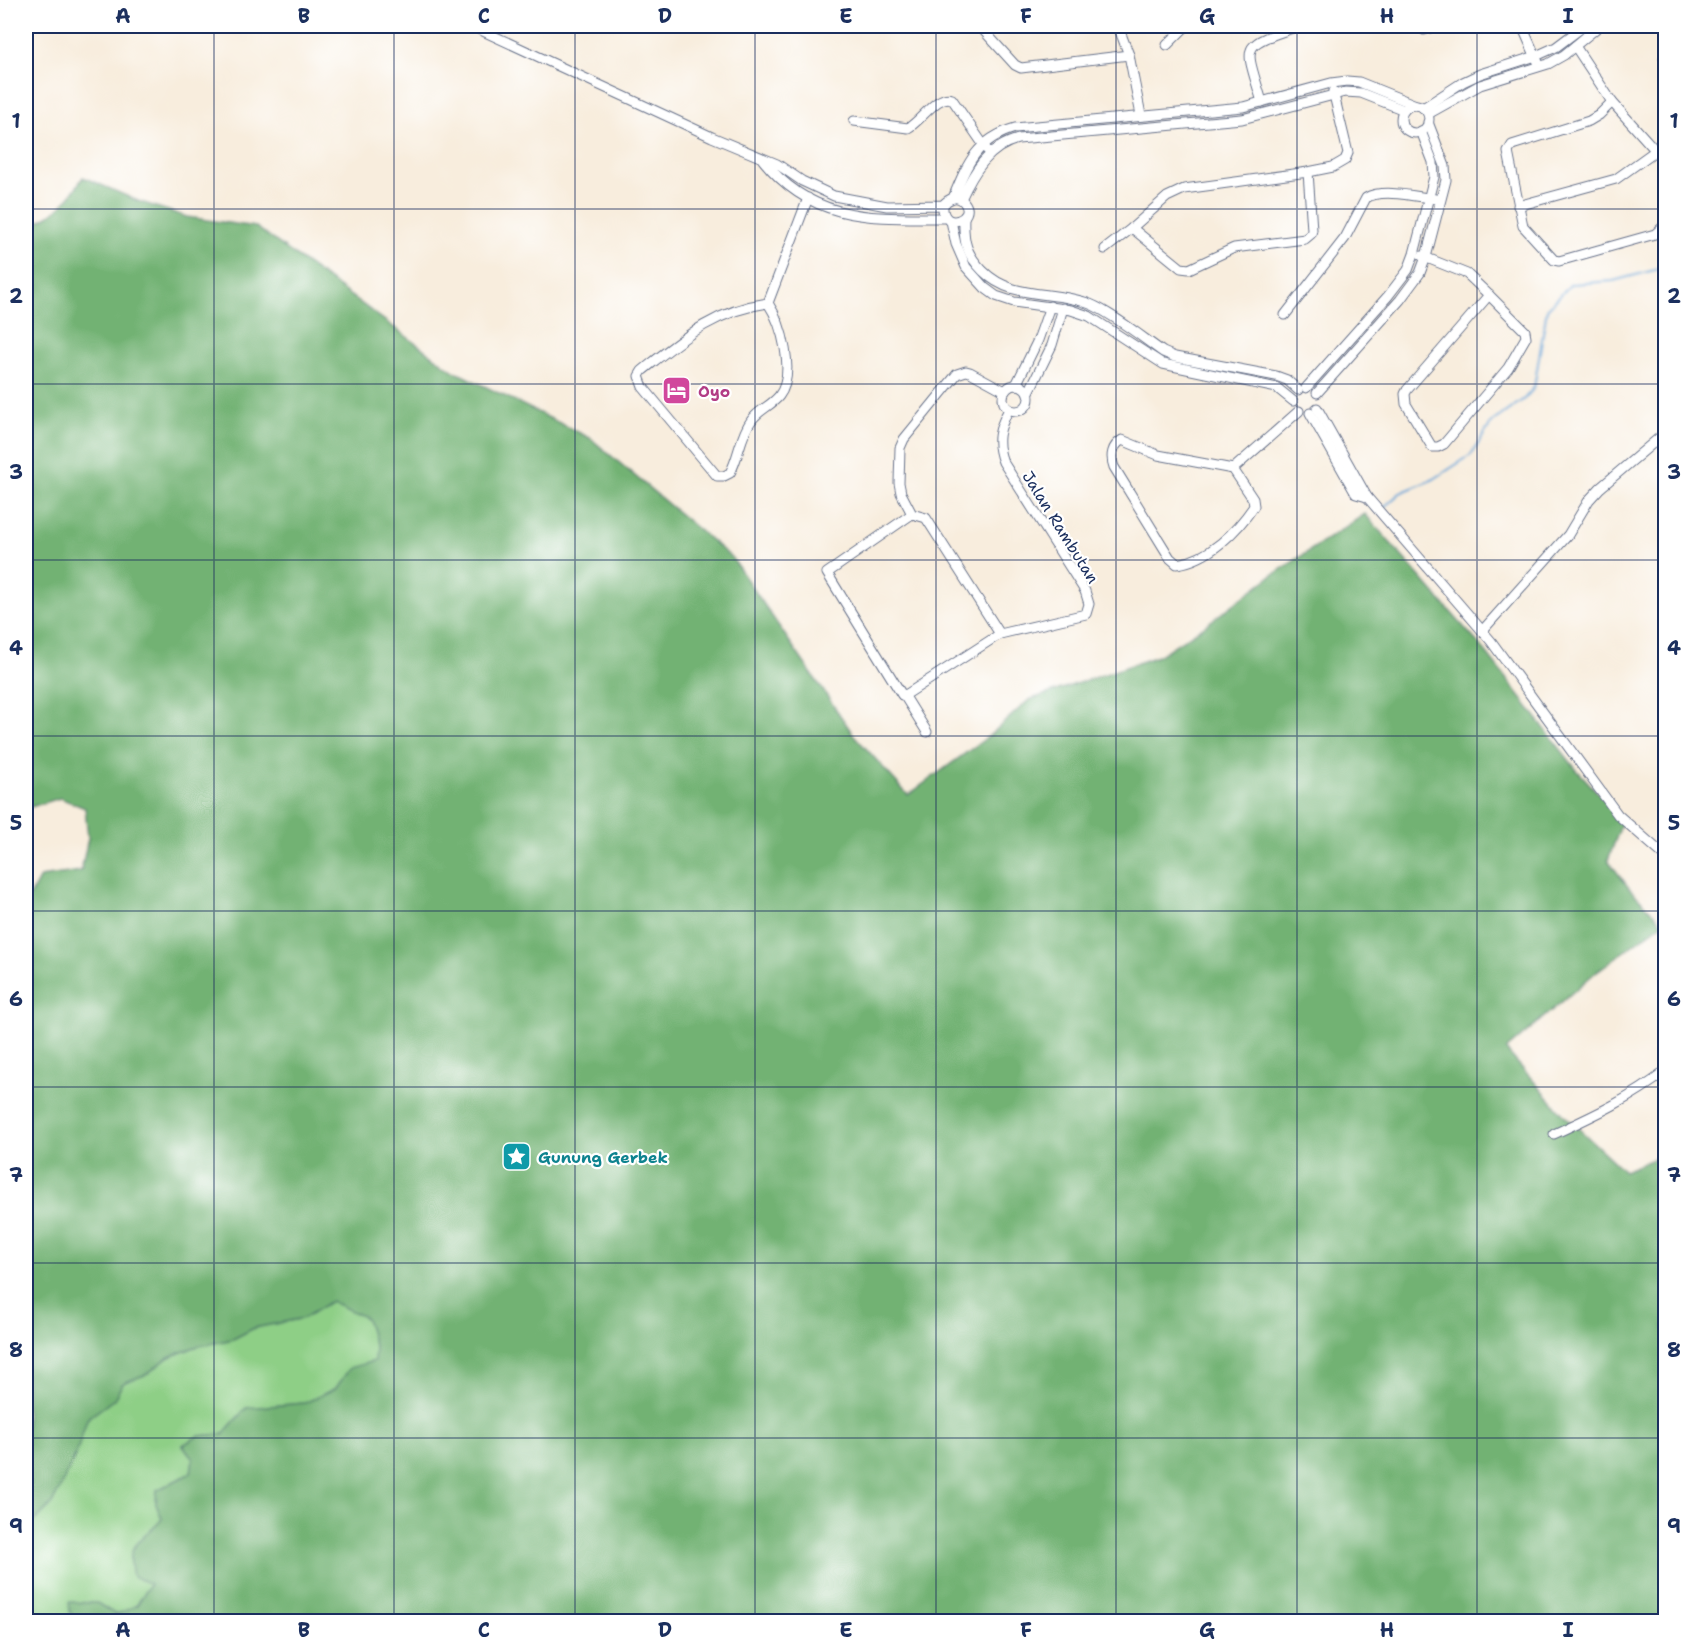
<svg xmlns="http://www.w3.org/2000/svg" width="1691" height="1647" font-family="'Shantell Sans',sans-serif">
	<style>
		.green { fill: #8ecf86; stroke: #547f72; stroke-width: 1.5 }
		.forest { fill: #72b273; stroke: #467068; stroke-width: 1.5 }
		.lines { fill: none; stroke-linecap: round; stroke-linejoin: round }
		.stream { stroke: #66a5d8; stroke-width: 2 }
		.minor-casing { stroke: #68728a; stroke-width: 11 }
		.minor { stroke: #fff; stroke-width: 9 }
		.grid { fill: none; stroke: #1b2f5e; stroke-width: 1.5; stroke-opacity: 0.55 }
		.labels { text-anchor: middle; stroke-width: 4.5; stroke-linejoin: round; paint-order: stroke }
		.hotel-label { font-size: 16px; font-weight: bold; fill: #b23c85; stroke: #fff; text-anchor: start }
		.street-label { font-size: 16px; fill: #1b2f5e; stroke: #fff }
		.culture-label { font-size: 16px; font-weight: bold; fill: #0d838f; stroke: #fff; text-anchor: start }
		.neatline { fill: none; stroke: #1b2f5e; stroke-width: 2 }
		.grid-label { font-size: 20px; text-anchor: middle; font-weight: bold; fill: #1b2f5e }
	</style>
	<rect width="100%" height="100%" fill="#fff"/>
	<filter id="ink" filterUnits="userSpaceOnUse"><feTurbulence type="fractalNoise" baseFrequency=".0167" numOctaves="2"/><feDisplacementMap in="SourceGraphic" scale="12" xChannelSelector="R" yChannelSelector="G"/><feConvolveMatrix kernelMatrix="1 2 1 2 8 2 1 2 1" color-interpolation-filters="sRGB"/></filter>
	<filter id="wash" filterUnits="userSpaceOnUse"><feTurbulence type="fractalNoise" baseFrequency=".008" numOctaves="4" result="noise"/><feDisplacementMap in="SourceGraphic" scale="24" xChannelSelector="R" yChannelSelector="G"/><feGaussianBlur stdDeviation="1.35" result="paint"/><feColorMatrix in="noise" values="0 0 0 0 0 0 0 0 0 0 0 0 0 0 0 0 0 1.4 0 .05"/><feComposite in="paint" operator="in"/></filter>
	<g filter="url(#wash)">
		<rect width="100%" height="100%" fill="#f8eddd"/>
		<path class="green" d="M331 1301 366 1318 375 1348V1361L350 1368 336 1388 305 1403 246 1408 223 1434 198 1436 183 1445 193 1459 191 1473 157 1490 156 1504 162 1519 155 1528 136 1545 150 1584 137 1605 116 1615 97 1603 70 1612 77 1621 26 1622V1529L52 1504 76 1454 87 1419 114 1399 123 1383 147 1374 169 1357 195 1347 233 1339 254 1328 304 1318Z"/>
		<path class="forest" d="M83 177 138 201 187 217 256 227 454 371 590 438 732 558 853 734 908 795 989 736 1029 700 1158 656 1203 627 1271 576 1365 514 1484 650 1576 769 1623 820 1608 860 1629 888 1663 923 1596 972 1506 1050 1563 1114 1624 1171 1665 1154V1621H77L70 1612 69 1602 97 1603 116 1615 137 1605 150 1584 133 1576C132 1571 130 1562 131 1556 133 1541 153 1531 162 1519L156 1504 157 1490 191 1473 193 1459 183 1445 198 1436 223 1434 246 1408 305 1403 336 1388 350 1368 374 1361 375 1348 366 1318 331 1301 304 1318 254 1328 233 1339 195 1347 169 1357 147 1374 123 1383 114 1399 87 1419 76 1454 52 1504 26 1529V893L30 896 40 877 81 871 88 838 85 808 60 798 31 807 26 795V224C51 222 71 197 83 177Z"/>
		<g class="lines">
			<path class="stream" d="M1381 510 1400 493 1434 479 1471 455 1492 422 1524 399 1534 388 1547 309 1571 284 1613 281 1666 267"/>
		</g>
	</g>
	<g filter="url(#ink)">
		<g class="lines">
			<defs>
				<g id="minor">
					<path d="M472 26 712 137 777 164 802 181 834 196 887 206 943 205C948 199 957 194 964 202 978 219 941 233 943 205"/>
					<path d="M982 26 985 32 1015 65 1021 68 1129 55"/>
					<path d="M1118 26 1129 55 1141 115"/>
					<path d="M1522 26 1538 62"/>
					<path d="M1424 30 1435 26"/>
					<path d="M1167 45 1186 26"/>
					<path d="M1575 46 1612 102 1666 162"/>
					<path d="M1666 55 1664 58 1666 64"/>
					<path d="M1262 102C1245 43 1238 47 1298 26"/>
					<path d="M1612 102 1599 115 1589 121 1512 145 1508 152 1523 226 1554 260 1559 261 1655 234 1666 224"/>
					<circle cx="1415" cy="119" r="14"/>
					<path d="M1423 108 1463 82 1480 74 1536 56 1556 47 1584 26"/>
					<path d="M1428 114 1480 85 1548 64 1564 55 1599 26"/>
					<path d="M854 121 908 128C921 121 938 93 952 99L987 150"/>
					<path d="M763 160C813 223 873 218 946 218"/>
					<path d="M953 198C967 164 977 139 1015 128L1243 107 1331 83 1347 81 1359 82 1416 105"/>
					<path d="M961 199C973 173 988 147 1018 139L1242 119 1345 92 1361 93 1404 110"/>
					<path d="M1518 206 1616 179 1655 151"/>
					<path d="M964 217C963 241 966 254 983 271 1013 301 1053 289 1090 304 1112 313 1143 338 1163 352L1175 357 1276 376 1287 380 1298 390"/>
					<path d="M951 221 956 244 966 267 985 288 996 296 1014 302 1071 310 1089 316 1163 364 1277 388 1293 401"/>
					<path d="M1132 228 1181 268 1189 269 1234 248 1305 239 1311 234 1312 230 1308 172"/>
					<path d="M1105 249 1132 228 1167 197 1184 189 1308 172 1333 167 1345 160 1348 153 1333 91"/>
					<path d="M1422 256 1467 274 1489 295"/>
					<path d="M1489 295 1525 331 1526 337 1508 368 1444 444 1438 447H1432L1406 404 1405 394 1407 390Z"/>
					<path d="M768 303C715 310 682 339 642 371L639 376 643 387 717 476H724L730 473C739 457 740 436 751 421 758 410 771 406 779 396 796 374 782 324 768 303L808 198"/>
					<path d="M1285 315 1345 238 1366 198C1382 188 1418 197 1436 199"/>
					<path d="M1016 385 1038 340 1050 306"/>
					<circle cx="1016" cy="398" r="13"/>
					<path d="M1306 388 1388 296 1408 270 1414 254 1434 177 1433 162 1421 131"/>
					<path d="M1317 393 1400 300 1420 273 1426 257 1446 180 1445 166 1428 122"/>
					<path d="M1028 394 1052 345 1063 308"/>
					<path d="M1317 408 1367 497 1491 641 1618 815 1666 857"/>
					<path d="M1310 413 1356 494 1367 497"/>
					<path d="M1122 440 1158 455 1233 469 1253 499 1254 506C1237 531 1209 560 1177 564L1170 558 1114 467C1110 456 1112 446 1122 440Z"/>
					<path d="M1233 469 1299 411"/>
					<path d="M912 514 827 573 902 695 907 694 1000 634 1086 614 1089 604 1085 591 1003 462C995 441 999 428 1009 409"/>
					<path d="M1482 631 1568 535 1589 500 1600 488 1666 432"/>
					<path d="M1000 634 926 518 912 514 901 493 899 483 900 448 904 439 957 374 966 371 970 372 1005 391"/>
					<path d="M904 695 927 732"/>
					<path d="M1554 1134C1593 1116 1632 1098 1666 1071"/>
				</g>
			</defs>
			<use href="#minor" class="minor-casing"/>
			<use href="#minor" class="minor"/>
		</g>
	</g>
	<path class="grid" d="M214 26V1622M394 26V1622M575 26V1622M755 26V1622M936 26V1622M1116 26V1622M1297 26V1622M1477 26V1622M26 209H1666M26 384H1666M26 560H1666M26 736H1666M26 911H1666M26 1087H1666M26 1263H1666M26 1438H1666"/>
	<defs>
		<symbol id="hotel-square" viewBox="-11 -11 22 22"><rect x="-9" y="-9" width="18" height="18" rx="4" fill="#d1479c" stroke="#fff"/><path d="M-6-4.5h1.5V1H6V5H4.5V3h-9V5H-6ZM-4 0a1.8 1.8 0 1 1 3.6 0ZM.5 0V-2.5h3Q6-2.5 6 0Z" fill="#fff"/></symbol>
		<symbol id="sight-square" viewBox="-11 -11 22 22"><rect x="-9" y="-9" width="18" height="18" rx="4" fill="#0f9aa8" stroke="#fff"/><path d="M0-6L1.8-2.2L6-1.7L2.9 1.2L3.7 5.4L0 3.3L-3.7 5.4L-2.9 1.2L-6-1.7L-1.8-2.2Z" fill="#fff"/></symbol>
	</defs>
	<g fill-rule="evenodd">
		<use href="#hotel-square" x="660" y="374" width="33" height="33"/>
		<use href="#sight-square" x="500" y="1140" width="33" height="33"/>
	</g>
	<g class="labels">
		<g class="hotel-label">
			<text x="698" y="397">Oyo</text>
		</g>
		<g class="street-label">
			<text transform="translate(1061 527) rotate(58)" y="6">Jalan Rambutan</text>
		</g>
		<g class="culture-label">
			<text x="538" y="1163">Gunung Gerbek</text>
		</g>
	</g>
	<rect width="1691" height="1647" fill="none" stroke="#fff" stroke-width="66"/>
	<rect x="33" y="33" width="1625" height="1581" class="neatline"/>
	<g class="grid-label">
		<text x="123" y="23">A</text>
		<text x="304" y="23">B</text>
		<text x="484" y="23">C</text>
		<text x="665" y="23">D</text>
		<text x="846" y="23">E</text>
		<text x="1026" y="23">F</text>
		<text x="1207" y="23">G</text>
		<text x="1387" y="23">H</text>
		<text x="1568" y="23">I</text>
		<text x="16" y="128">1</text>
		<text x="1674" y="128">1</text>
		<text x="16" y="303">2</text>
		<text x="1674" y="303">2</text>
		<text x="16" y="479">3</text>
		<text x="1674" y="479">3</text>
		<text x="16" y="655">4</text>
		<text x="1674" y="655">4</text>
		<text x="16" y="830">5</text>
		<text x="1674" y="830">5</text>
		<text x="16" y="1006">6</text>
		<text x="1674" y="1006">6</text>
		<text x="16" y="1182">7</text>
		<text x="1674" y="1182">7</text>
		<text x="16" y="1357">8</text>
		<text x="1674" y="1357">8</text>
		<text x="16" y="1533">9</text>
		<text x="1674" y="1533">9</text>
		<text x="123" y="1637">A</text>
		<text x="304" y="1637">B</text>
		<text x="484" y="1637">C</text>
		<text x="665" y="1637">D</text>
		<text x="846" y="1637">E</text>
		<text x="1026" y="1637">F</text>
		<text x="1207" y="1637">G</text>
		<text x="1387" y="1637">H</text>
		<text x="1568" y="1637">I</text>
	</g>
</svg>
